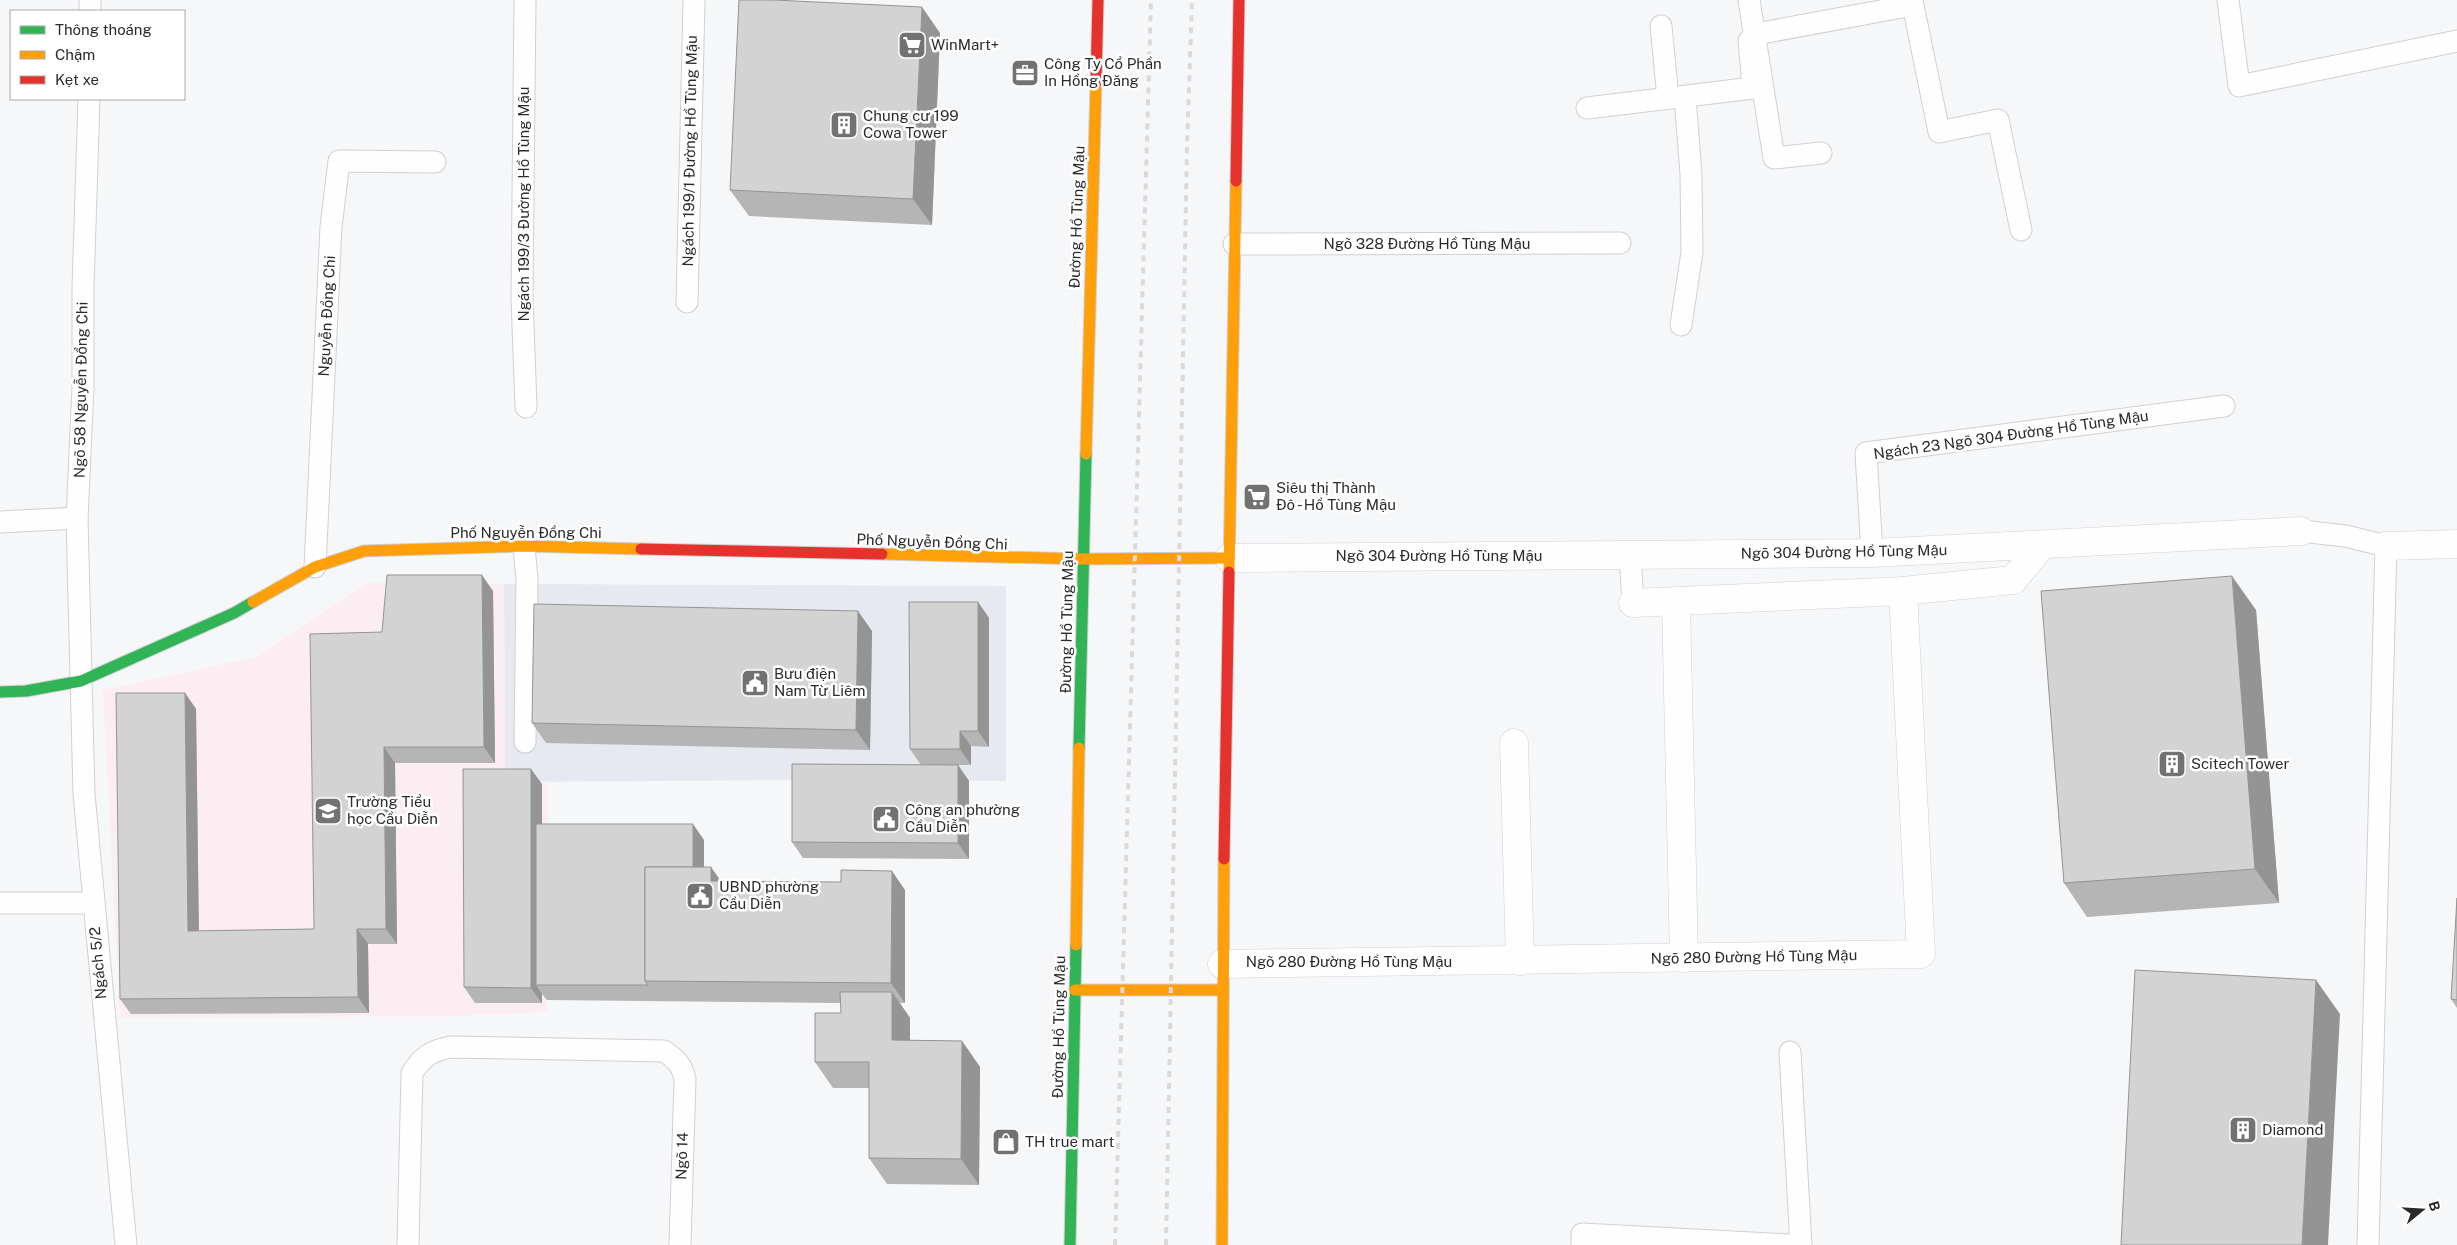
<svg xmlns="http://www.w3.org/2000/svg" width="2457" height="1245" font-family="'Public Sans',sans-serif">
	<style>
		.built { fill: #e7e9f0 }
		.education { fill: #fbedf2 }
		.lines { fill: none; stroke-linecap: round; stroke-linejoin: round }
		.lane-casing { stroke: #d0d0d2; stroke-width: 23 }
		.street-casing { stroke: #d0d0d2; stroke-width: 29 }
		.fast-casing { stroke: #d0d0d2; stroke-width: 13 }
		.slow-casing { stroke: #d0d0d2; stroke-width: 13 }
		.jam-casing { stroke: #d0d0d2; stroke-width: 13 }
		.lane { stroke: #fefefe; stroke-width: 21 }
		.street { stroke: #fefefe; stroke-width: 28 }
		.fast { stroke: #30b455; stroke-width: 11 }
		.slow { stroke: #ff9f0a; stroke-width: 11 }
		.jam { stroke: #e5322d; stroke-width: 11 }
		.rail { stroke: #dadadb; stroke-width: 4; stroke-dasharray: 6 6; stroke-linecap: butt }
		.wall { fill: #b5b5b6 }
		.shaded-wall { fill: #949494 }
		.building { fill: #d3d3d4; stroke: #949494 }
		.labels { text-anchor: middle; stroke-width: 5; stroke-linejoin: round; paint-order: stroke }
		.poi-label { font-size: 15px; fill: #2b2b2d; stroke: #fff; text-anchor: start }
		.street-label { font-size: 15px; fill: #2b2b2d; stroke: #fff }
	</style>
	<rect width="100%" height="100%" fill="#f6f7f9"/>
	<path class="built" d="M504 584 1006 586V781L803 780 505 782Z"/>
	<path class="education" d="M368 582 504 584 505 782 548 783 547 1012 454 1016 120 1018 103 690 256 657Z"/>
	<g class="lines">
		<defs>
			<g id="lane">
				<path d="M525 0 522 298 526 407"/>
				<path d="M1749 0 1774 158 1821 153"/>
				<path d="M2228 0 2239 86 2457 41"/>
				<path d="M90 11V0"/>
				<path d="M1661 26 1668 98"/>
				<path d="M89 99 83 288V388L77 518 84 794 126 1245"/>
				<path d="M1587 108 1753 88 1749 41 1756 34 1913 5 1939 132 1998 120 2021 230"/>
				<path d="M1234 244 1620 243"/>
				<path d="M687 302 694 0"/>
				<path d="M1681 325 1692 252 1691 174 1685 97"/>
				<path d="M0 522 77 518"/>
				<path d="M2301 531 2346 536 2386 546 2368 1245"/>
				<path d="M524 546 527 580 525 742"/>
				<path d="M1872 553 1866 453 2224 406"/>
				<path d="M1630 555 1633 603"/>
				<path d="M315 567 331 227 339 161 435 162"/>
				<path d="M0 903H93"/>
				<path d="M1790 1052 1801 1245"/>
				<path d="M408 1245 412 1073C422 1057 431 1051 450 1047L664 1051C676 1059 682 1065 685 1079L680 1245"/>
				<path d="M1582 1245V1234L1790 1245"/>
			</g>
			<g id="street">
				<path d="M2386 546 2457 544"/>
				<path d="M1229 558 1872 553 2301 531"/>
				<path d="M1676 602 1684 958"/>
				<path d="M1633 603 1903 591 2013 580 2042 545"/>
				<path d="M1514 743 1520 961"/>
				<path d="M1222 964 1921 954 1903 591"/>
			</g>
			<g id="fast">
				<path d="M0 692 26 691 81 681 234 613 253 602"/>
				<path d="M1079 748 1086 454"/>
				<path d="M1070 1245 1076 945"/>
			</g>
			<g id="slow">
				<path d="M1086 454 1096 83"/>
				<path d="M882 554 1083 559"/>
				<path d="M1083 559 1229 558"/>
				<path d="M1229 572 1236 181"/>
				<path d="M253 602 315 567 364 551 524 546 641 549"/>
				<path d="M1076 945 1079 748"/>
				<path d="M1075 990H1223"/>
				<path d="M1222 1245 1224 859"/>
			</g>
			<g id="jam">
				<path d="M1096 83 1098 0"/>
				<path d="M1236 181 1239 0"/>
				<path d="M641 549 882 554"/>
				<path d="M1224 859 1229 572"/>
			</g>
		</defs>
		<use href="#lane" class="lane-casing"/>
		<use href="#street" class="street-casing"/>
		<use href="#fast" class="fast-casing"/>
		<use href="#slow" class="slow-casing"/>
		<use href="#jam" class="jam-casing"/>
		<use href="#lane" class="lane"/>
		<use href="#street" class="street"/>
		<use href="#fast" class="fast"/>
		<use href="#slow" class="slow"/>
		<use href="#jam" class="jam"/>
		<g class="rail">
			<path d="M1115 1245 1151 0"/>
			<path d="M1166 1245 1187 147 1192 0"/>
		</g>
	</g>
	<g class="wall">
		<path d="M940 33 932 225 749 216 730 190Z"/>
		<path d="M493 591 495 763H395L397 944H368L369 1013 131 1014 120 999 185 693 196 709 199 931 314 929 382 632Z"/>
		<path d="M978 602 989 618V747L971 746V765H950H958L969 781V859L803 858 792 842 921 765 910 749Z"/>
		<path d="M2256 610 2279 903 2087 917 2064 883Z"/>
		<path d="M872 631 870 750 546 743 532 723Z"/>
		<path d="M542 784V824L704 840V867L721 881 905 890V1003H900L910 1018V1040L962 1041 980 1067 979 1185 887 1184 869 1158V1088H833L815 1062 841 1013V1003L547 1000 542 994V1003H475L464 987Z"/>
		<path d="M2457 898V1008L2451 999Z"/>
	</g>
	<g class="shaded-wall">
		<path d="M922 7 940 33 932 225 913 199Z"/>
		<path d="M482 575 493 591 495 763 484 747Z"/>
		<path d="M2232 576 2256 610 2279 903 2255 869Z"/>
		<path d="M978 602 989 618V747L978 731Z"/>
		<path d="M858 611 872 631 870 750 856 730Z"/>
		<path d="M185 693 196 709 199 947 188 931Z"/>
		<path d="M960 731 971 746V765L960 749Z"/>
		<path d="M384 747 395 763 397 944 386 929Z"/>
		<path d="M958 765 969 781V859L958 843Z"/>
		<path d="M531 769 542 784V985H536L542 994V1003L531 988Z"/>
		<path d="M693 824 704 840V887L693 871Z"/>
		<path d="M711 867 725 887 711 881Z"/>
		<path d="M892 871 905 890V1003L891 983Z"/>
		<path d="M357 929 368 944 369 1013 358 997Z"/>
		<path d="M2316 980 2340 1014 2328 1245H2302Z"/>
		<path d="M892 992 910 1018V1066L892 1040Z"/>
		<path d="M962 1041 980 1067 979 1185 961 1159Z"/>
	</g>
	<g class="building">
		<path d="M739 0H774L922 7 913 199 730 190Z"/>
		<path d="M387 575H482L484 747H384L386 929H357L358 997 120 999 116 693H185L188 931 314 929 310 634 382 632Z"/>
		<path d="M2232 576 2255 869 2064 883 2041 591Z"/>
		<path d="M909 602H978V731H960V749H910Z"/>
		<path d="M534 604 858 611 856 730 532 723Z"/>
		<path d="M792 764 958 765V843L792 842Z"/>
		<path d="M463 769H531V988L464 987Z"/>
		<path d="M536 824H693V867H645V981L648 985H536Z"/>
		<path d="M645 867H711V881L841 882V870L892 871 891 983 645 981Z"/>
		<path d="M2457 898V1000L2451 999Z"/>
		<path d="M2135 970 2316 980 2302 1245H2121Z"/>
		<path d="M840 992H892V1040L962 1041 961 1159 869 1158V1062H815V1013H841Z"/>
	</g>
	<defs>
		<symbol id="supermarket-square" viewBox="-11 -11 22 22"><rect x="-9" y="-9" width="18" height="18" rx="4" fill="#727274" stroke="#fff"/><path d="M-6-5.5h2.5l.6 2H6L4.5 2H-2.5L-4.4-4H-6ZM-1.5 3.2a1.3 1.3 0 1 0 .1 0ZM3 3.2a1.3 1.3 0 1 0 .1 0Z" fill="#fff"/></symbol>
		<symbol id="office-square" viewBox="-11 -11 22 22"><rect x="-9" y="-9" width="18" height="18" rx="4" fill="#727274" stroke="#fff"/><path d="M-6-3h4V-5.5h4V-3h4V5H-6ZM-1-4.5V-3h2v-1.5ZM-6 0V1H6V0Z" fill="#fff"/></symbol>
		<symbol id="building-square" viewBox="-11 -11 22 22"><rect x="-9" y="-9" width="18" height="18" rx="4" fill="#727274" stroke="#fff"/><path d="M-4-6H4V6H1V3H-1V6H-4ZM-2.5-4.3h1.7v1.8h-1.7ZM.8-4.3h1.7v1.8H.8ZM-2.5-1h1.7V.8h-1.7ZM.8-1h1.7V.8H.8Z" fill="#fff"/></symbol>
		<symbol id="civic-square" viewBox="-11 -11 22 22"><rect x="-9" y="-9" width="18" height="18" rx="4" fill="#727274" stroke="#fff"/><path d="M-.6-6.5H3V-4.5H.6V-3L4-1V1h2V6H-6V1h2V-1L-.6-3ZM-1.2 2.5V6h2.4V2.5Z" fill="#fff"/></symbol>
		<symbol id="school-square" viewBox="-11 -11 22 22"><rect x="-9" y="-9" width="18" height="18" rx="4" fill="#727274" stroke="#fff"/><path d="M0-5L7-2L0 1L-7-2ZM-4 1L0 2.5L4 1V4Q0 6-4 4Z" fill="#fff"/></symbol>
		<symbol id="shop-square" viewBox="-11 -11 22 22"><rect x="-9" y="-9" width="18" height="18" rx="4" fill="#727274" stroke="#fff"/><path d="M-5-2.5h2.3a2.7 3.5 0 0 1 5.4 0H5L5.5 6h-11ZM-1.5-2.5h3a1.5 2.3 0 0 0-3 0Z" fill="#fff"/></symbol>
	</defs>
	<g fill-rule="evenodd">
		<use href="#supermarket-square" x="896" y="29" width="32" height="32"/>
		<use href="#office-square" x="1009" y="57" width="32" height="32"/>
		<use href="#building-square" x="828" y="109" width="32" height="32"/>
		<use href="#supermarket-square" x="1241" y="481" width="32" height="32"/>
		<use href="#civic-square" x="739" y="667" width="32" height="32"/>
		<use href="#building-square" x="2156" y="748" width="32" height="32"/>
		<use href="#school-square" x="312" y="795" width="32" height="32"/>
		<use href="#civic-square" x="870" y="803" width="32" height="32"/>
		<use href="#civic-square" x="684" y="880" width="32" height="32"/>
		<use href="#building-square" x="2227" y="1114" width="32" height="32"/>
		<use href="#shop-square" x="990" y="1126" width="32" height="32"/>
	</g>
	<g class="labels">
		<g class="poi-label">
			<text x="931" y="50">WinMart+</text>
			<text x="1044" y="69">Công Ty Cổ Phần<tspan x="1044" dy="17">In Hồng Đăng</tspan></text>
			<text x="863" y="121">Chung cư 199<tspan x="863" dy="17">Cowa Tower</tspan></text>
			<text x="1276" y="493">Siêu thị Thành<tspan x="1276" dy="17">Đô - Hồ Tùng Mậu</tspan></text>
			<text x="774" y="679">Bưu điện<tspan x="774" dy="17">Nam Từ Liêm</tspan></text>
			<text x="2191" y="769">Scitech Tower</text>
			<text x="347" y="807">Trường Tiểu<tspan x="347" dy="17">học Cầu Diễn</tspan></text>
			<text x="905" y="815">Công an phường<tspan x="905" dy="17">Cầu Diễn</tspan></text>
			<text x="719" y="892">UBND phường<tspan x="719" dy="17">Cầu Diễn</tspan></text>
			<text x="2262" y="1135">Diamond</text>
			<text x="1025" y="1147">TH true mart</text>
		</g>
		<g class="street-label">
			<text transform="translate(690 151) rotate(-89)" y="5">Ngách 199/1 Đường Hồ Tùng Mậu</text>
			<text transform="translate(524 204) rotate(-90)" y="5">Ngách 199/3 Đường Hồ Tùng Mậu</text>
			<text transform="translate(1077 217) rotate(-88)" y="5">Đường Hồ Tùng Mậu</text>
			<text x="1427" y="249">Ngõ 328 Đường Hồ Tùng Mậu</text>
			<text transform="translate(327 316) rotate(-87)" y="5">Nguyễn Đổng Chi</text>
			<text transform="translate(81 390) rotate(-89)" y="5">Ngõ 58 Nguyễn Đổng Chi</text>
			<text transform="translate(2011 435) rotate(-8)" y="5">Ngách 23 Ngõ 304 Đường Hồ Tùng Mậu</text>
			<text x="526" y="538">Phố Nguyễn Đổng Chi</text>
			<text transform="translate(932 542) rotate(2)" y="5">Phố Nguyễn Đổng Chi</text>
			<text transform="translate(1844 552) rotate(-1)" y="5">Ngõ 304 Đường Hồ Tùng Mậu</text>
			<text x="1439" y="561">Ngõ 304 Đường Hồ Tùng Mậu</text>
			<text transform="translate(1067 622) rotate(-89)" y="5">Đường Hồ Tùng Mậu</text>
			<text transform="translate(1754 957) rotate(-1)" y="5">Ngõ 280 Đường Hồ Tùng Mậu</text>
			<text x="1349" y="967">Ngõ 280 Đường Hồ Tùng Mậu</text>
			<text transform="translate(98 963) rotate(-95)" y="5">Ngách 5/2</text>
			<text transform="translate(1059 1027) rotate(-89)" y="5">Đường Hồ Tùng Mậu</text>
			<text transform="translate(682 1156) rotate(-88)" y="5">Ngõ 14</text>
		</g>
	</g>
	<rect x="10" y="10" width="175" height="90" fill="#ffffff" stroke="#aaaaab"/>
	<rect x="20" y="26" width="25" height="8" fill="#30b455" stroke="#aaaaab"/>
	<text x="55" y="35" font-size="15" fill="#2b2b2d">Thông thoáng</text>
	<rect x="20" y="51" width="25" height="8" fill="#ff9f0a" stroke="#aaaaab"/>
	<text x="55" y="60" font-size="15" fill="#2b2b2d">Chậm</text>
	<rect x="20" y="76" width="25" height="8" fill="#e5322d" stroke="#aaaaab"/>
	<text x="55" y="85" font-size="15" fill="#2b2b2d">Kẹt xe</text>
	<g transform="translate(2422 1210) rotate(72)" stroke="#ffffff" stroke-width="4" paint-order="stroke">
	<path d="M0-4L9 19L0 12L-9 19Z" fill="#2b2b2d"/>
	<text y="-8" font-size="14" font-weight="bold" text-anchor="middle" fill="#2b2b2d">B</text>
	</g>
</svg>
